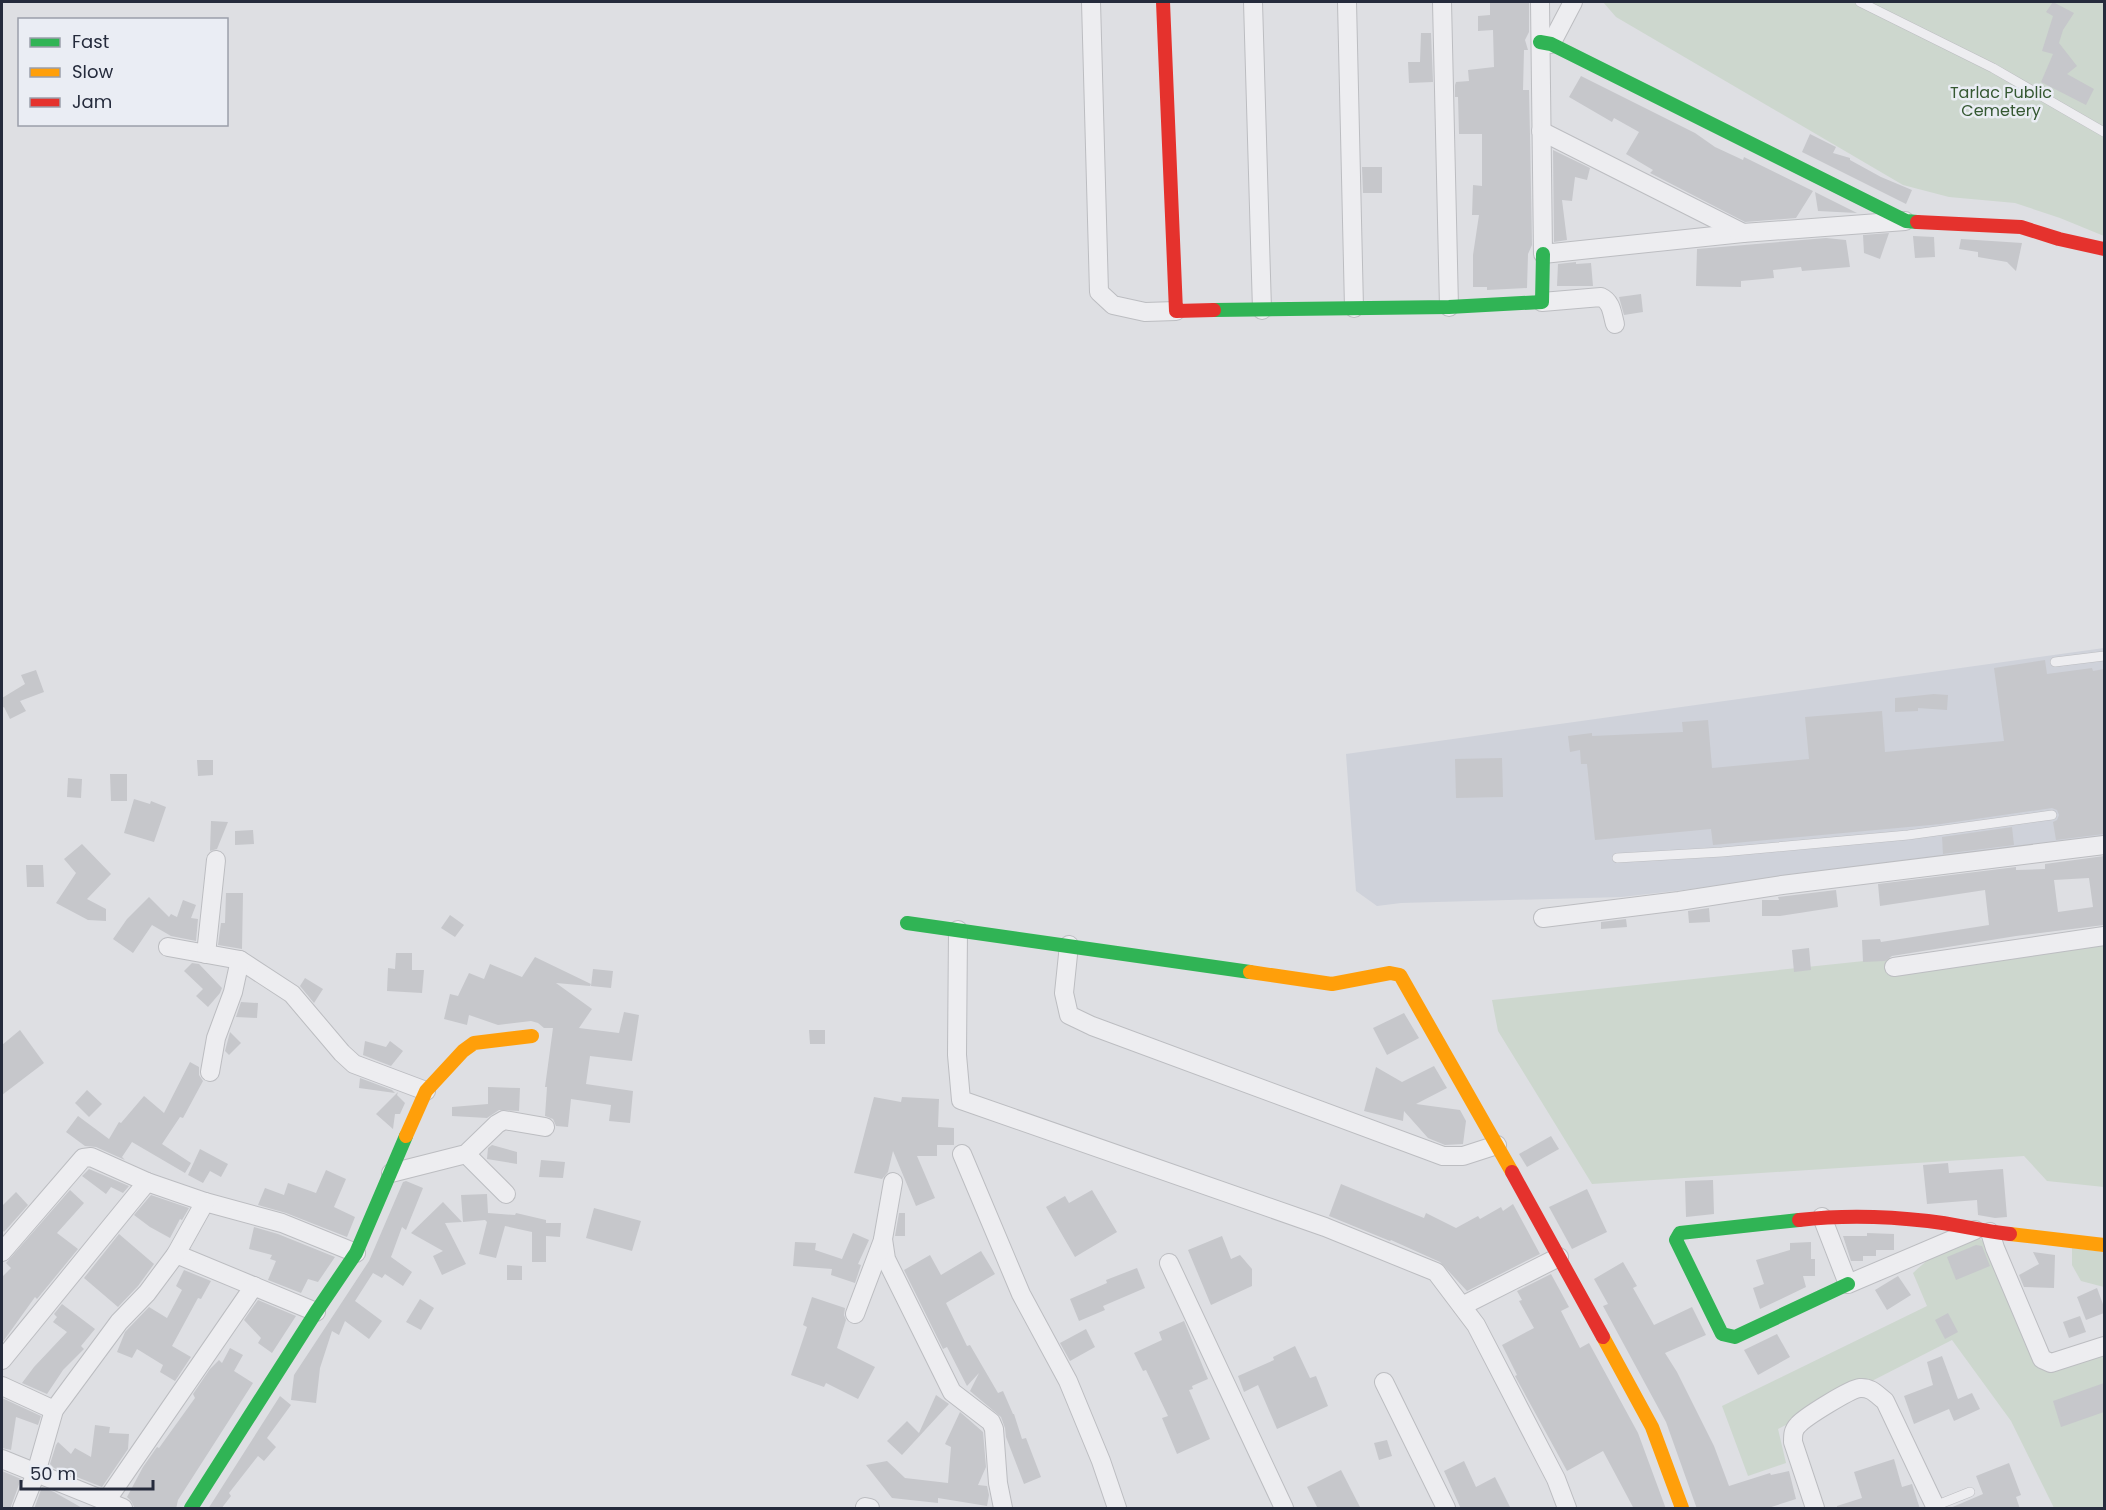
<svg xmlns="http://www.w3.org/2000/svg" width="2106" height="1510" font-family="Poppins,sans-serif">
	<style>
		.built { fill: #cfd2da }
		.green { fill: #cdd7ce }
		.building { fill: #c6c7cb; fill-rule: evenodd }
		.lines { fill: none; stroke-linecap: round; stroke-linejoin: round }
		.lane-casing { stroke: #bcbdc1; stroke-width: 10 }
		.street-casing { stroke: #bcbdc1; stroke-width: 20 }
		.lane { stroke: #ededf0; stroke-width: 9 }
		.street { stroke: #ededf0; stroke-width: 18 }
		.fast { stroke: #30b455; stroke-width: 14 }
		.slow { stroke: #ff9f0a; stroke-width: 14 }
		.jam { stroke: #e5322d; stroke-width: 14 }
		.labels { text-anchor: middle; stroke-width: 5; stroke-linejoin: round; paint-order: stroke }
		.park-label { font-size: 16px; fill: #355832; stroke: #eaedf4 }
	</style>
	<rect width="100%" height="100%" fill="#dedfe3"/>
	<path class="built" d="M2104 648V842L1622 897 1401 903 1377 906 1356 891 1346 754Z"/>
	<g class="green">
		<path d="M1603 2H2104V236L2060 218 2015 203 1949 197 1903 185 1616 17Z"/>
		<path d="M2104 936V1187L2047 1181 2024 1156 1592 1184 1498 1031 1492 1000Z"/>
		<path d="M1980 1239 1989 1246 2050 1373 2101 1352 2104 1360V1508H2054L2011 1421 1952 1340 1778 1429 1786 1463 1748 1476 1722 1406 1927 1306 1913 1273C1936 1252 1948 1244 1980 1239Z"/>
		<path d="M2072 1248 2104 1252V1287L2081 1281 2072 1265Z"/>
	</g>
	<g class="building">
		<path d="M1490 2H1529V32L1525 40 1528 50H1524L1523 90H1529L1530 135 1532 245 1528 254 1527 288 1487 290V287H1473V255L1479 215H1472L1473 185 1482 186V134H1459L1458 97H1455V85L1456 82 1469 81 1468 70 1494 67 1493 30 1478 31V16L1490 15Z"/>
		<path d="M2053 2 2074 13 2063 30 2059 43 2077 66 2067 74 2094 89 2086 105 2041 82 2053 54 2042 51 2053 16 2046 12Z"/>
		<path d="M1421 33H1431L1433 82 1409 83 1408 62H1420Z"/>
		<path d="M1581 76 1695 133 1715 147 1743 160 1744 157 1813 191 1796 218 1745 222 1654 175 1650 173 1653 170 1626 154 1639 132 1614 118 1612 122 1569 97Z"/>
		<path d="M1810 134 1836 147 1833 153 1850 158V160L1881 177 1912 190 1906 204 1802 152Z"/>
		<path d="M1553 150 1590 168 1587 180 1575 177 1572 201 1562 200 1567 240 1554 242Z"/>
		<path d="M1362 167H1382V193H1363Z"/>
		<path d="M1815 192 1857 213 1818 211Z"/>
		<path d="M1889 233 1880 259 1864 253 1863 235Z"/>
		<path d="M1913 236 1934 237 1935 257 1915 258Z"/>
		<path d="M1826 238 1846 240 1850 267 1802 271 1801 267 1773 270 1774 278 1741 281V287L1696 286 1697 249Z"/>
		<path d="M1961 239 2022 243 2016 271 2007 262 1978 257V252L1959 249Z"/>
		<path d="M1576 262V264L1591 263 1593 286H1557L1558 264Z"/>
		<path d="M1641 294 1643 312 1624 315 1619 297Z"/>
		<path d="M2045 660 2047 674 2092 668 2093 671 2104 669V834L2056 840 2053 822 2057 820 2059 815 2057 810 2052 808 1941 824 1713 845 1711 829 1595 840 1587 764H1581L1580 750 1570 752 1568 736 1592 733V736L1683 732 1682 722 1708 720 1712 768 1809 759 1805 717 1882 711 1885 752 2004 741 1994 668Z"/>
		<path d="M36 670 44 692 20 701 26 711 10 719 4 707 2 708V698L25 684 21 675Z"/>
		<path d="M1934 694 1948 695 1947 710 1918 708V711L1895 712V698Z"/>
		<path d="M1502 758 1503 797 1456 798 1455 759Z"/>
		<path d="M197 760H213V775L198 776Z"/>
		<path d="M110 774H127V801H111Z"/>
		<path d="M68 778 82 779 81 798 67 797Z"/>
		<path d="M134 799 150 804 151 801 166 807 154 842 124 833Z"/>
		<path d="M211 821 228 822 217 849 210 851Z"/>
		<path d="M2012 827 2014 845 1943 854 1942 837Z"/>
		<path d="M253 830 254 844 235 845V831Z"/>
		<path d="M82 844 111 874 87 899 106 909V921L88 920 56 903 76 873 64 859Z"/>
		<path d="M2104 856V925L2016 936 1892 956 1885 961 1863 962 1862 940 1880 939 1881 942 1989 925 1985 890 1880 906 1878 884 2016 867V870L2045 869V864ZM2089 878 2093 907 2058 912 2054 880Z"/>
		<path d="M26 865H43L44 887H27Z"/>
		<path d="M1836 890 1838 907 1780 916H1762V900H1779L1778 897Z"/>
		<path d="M226 893H243L242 949 218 945 221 923H225Z"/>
		<path d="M149 897 169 917 171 914 177 917 183 900 196 905 191 918 198 919 196 941 171 936 152 925 133 953 113 939 127 919Z"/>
		<path d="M1709 908 1710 922 1689 923 1688 911Z"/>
		<path d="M450 915 464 925 455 937 441 928Z"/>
		<path d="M1626 919 1627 927 1601 929V922Z"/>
		<path d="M1809 948 1811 970 1794 972 1792 950Z"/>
		<path d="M396 953H412V970H424L422 993 387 991 388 968 395 969Z"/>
		<path d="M535 957 591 984 590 986 556 983 592 1009 579 1028 619 1033 624 1012 639 1015 632 1061 590 1056 586 1084 633 1091 630 1123 609 1121 611 1105 571 1099 568 1127 556 1126 553 1119 545 1116 547 1087H545L553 1028H544L538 1023 531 1021 498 1025 469 1015 467 1025 444 1019 450 994 458 996 469 973 484 979 490 964 522 977Z"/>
		<path d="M192 963 199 964 222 988 220 993 208 1007 196 996 203 989 184 971Z"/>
		<path d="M593 969 613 971 611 988 591 986Z"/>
		<path d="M305 978 323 989 314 1003 300 986Z"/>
		<path d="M241 1002 258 1003 257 1018 236 1017Z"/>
		<path d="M1404 1013 1419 1038 1387 1055 1373 1028Z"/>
		<path d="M20 1030 44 1063 2 1095V1045Z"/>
		<path d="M809 1030H825V1044H810Z"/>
		<path d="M230 1032 241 1043 229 1055 225 1051Z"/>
		<path d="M365 1041 386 1047 390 1041 403 1051 391 1066 363 1055Z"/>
		<path d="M190 1062 199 1067V1075L203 1081 183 1118 180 1117 162 1144 191 1163 185 1173 132 1142 122 1157 125 1160 96 1147 85 1146 66 1132 78 1116 109 1139 119 1122 121 1123 144 1096 164 1113Z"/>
		<path d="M1434 1066 1447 1088 1416 1104 1460 1110 1466 1121 1463 1144 1445 1145 1428 1138 1404 1111 1403 1121 1364 1111 1376 1067 1402 1082Z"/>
		<path d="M360 1078 392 1090 395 1093 359 1088Z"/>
		<path d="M488 1087 520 1088 519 1111 499 1110 487 1118 452 1116V1107L488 1104Z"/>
		<path d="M87 1090 102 1104 89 1117 75 1103Z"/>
		<path d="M398 1092 397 1095 405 1103 400 1114H395L393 1129 376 1114Z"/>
		<path d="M874 1097 901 1102 902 1097 939 1099 938 1127 954 1128V1145H937V1156H917L935 1198 916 1206 893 1151 888 1172 882 1179 854 1173Z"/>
		<path d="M1551 1136 1559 1149 1527 1167 1519 1154Z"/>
		<path d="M492 1145 517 1152V1164L487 1159 488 1148Z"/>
		<path d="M200 1149 228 1164 221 1177 210 1171 203 1183 188 1175Z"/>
		<path d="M541 1160 565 1162 563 1178 539 1177Z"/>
		<path d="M1948 1163 1949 1173 2003 1169 2007 1217 1995 1218 1978 1215 1977 1200 1927 1204 1923 1165Z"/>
		<path d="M89 1169 129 1186 123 1193 111 1187 106 1194 82 1176Z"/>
		<path d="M326 1170 346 1179 334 1207 355 1217 347 1237 286 1213 258 1205 265 1188 284 1195 288 1183 316 1193Z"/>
		<path d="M1713 1180 1714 1214 1686 1217 1685 1181Z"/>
		<path d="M406 1181 423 1188 406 1230 402 1227 391 1257 412 1272 403 1286 385 1274 382 1278 373 1273 355 1301 382 1321 369 1339 345 1321 339 1335 332 1331 320 1368 316 1403 291 1400 294 1375 369 1261 403 1182Z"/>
		<path d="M1341 1184 1424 1218 1426 1213 1456 1228 1478 1216 1480 1219 1501 1207 1503 1211 1513 1204 1540 1254 1467 1291 1440 1262 1391 1240 1390 1241 1329 1216Z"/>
		<path d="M1587 1189 1607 1232 1572 1249 1549 1207Z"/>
		<path d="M70 1190 84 1203 57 1233 78 1249 37 1299 35 1297 2 1343V1277L11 1268 6 1263Z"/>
		<path d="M1092 1190 1117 1232 1075 1257 1046 1207 1065 1196 1069 1203Z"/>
		<path d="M16 1192 28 1205 4 1232 2 1229V1206Z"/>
		<path d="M487 1194 488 1213 515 1215 516 1213 546 1220V1223H561L560 1237 546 1236V1262H532V1232L505 1226 496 1258 479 1254 487 1222 485 1220 463 1222 461 1195Z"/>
		<path d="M151 1195 189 1208 182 1220 180 1219 170 1238 150 1227 134 1215Z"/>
		<path d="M443 1202 462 1222 445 1223 466 1264 442 1275 433 1256 443 1251 411 1233Z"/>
		<path d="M594 1208 641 1221 632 1251 586 1238Z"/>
		<path d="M899 1213H905V1236H895Z"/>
		<path d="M254 1227 278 1234 335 1257 318 1282 308 1279 301 1293 268 1280 276 1261 270 1259 272 1255 249 1249Z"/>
		<path d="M853 1233 869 1240 858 1264 861 1265 855 1283 831 1275 832 1269 793 1266 795 1242 816 1243 815 1250 842 1259Z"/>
		<path d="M1867 1233 1894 1234V1250H1876V1256H1863V1261H1851L1843 1236H1867Z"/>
		<path d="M119 1234 154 1264 138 1286 118 1307 84 1278Z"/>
		<path d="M1222 1236 1231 1259 1240 1255 1252 1269V1286L1211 1305 1188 1250Z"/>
		<path d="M1811 1242V1259H1815V1276H1803L1806 1287 1760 1309 1753 1288 1764 1284 1756 1260 1790 1250V1243Z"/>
		<path d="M1976 1245 1982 1246 1990 1266 1956 1280 1947 1257Z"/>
		<path d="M981 1251 995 1274 946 1303 967 1346 970 1345 998 1393 1003 1391 1013 1414H1014L1022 1439 1026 1438 1041 1477 1024 1484 1006 1437 1005 1428 1001 1417 970 1391 979 1373 967 1386 947 1347 943 1349 904 1270 930 1255 941 1275Z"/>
		<path d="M2033 1252 2055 1255 2054 1288 2024 1287 2019 1275 2039 1264Z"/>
		<path d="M1623 1262 1637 1286 1633 1288 1654 1325 1692 1307 1706 1335 1665 1353 1677 1372 1714 1446 1729 1486 1770 1473 1771 1475 1789 1471 1796 1499 1765 1509H1697L1666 1422 1603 1306 1608 1304 1594 1279Z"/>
		<path d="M507 1265 522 1266V1280H507Z"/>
		<path d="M1137 1268 1145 1288 1103 1306 1105 1310 1079 1321 1070 1299 1107 1283 1106 1280Z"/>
		<path d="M184 1270 211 1281 201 1299 198 1298 172 1346 191 1357 175 1381 160 1372 163 1365 137 1349 132 1358 117 1352 125 1332 149 1307 167 1318 182 1290 176 1286Z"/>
		<path d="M1551 1274 1569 1307 1561 1311 1580 1348 1589 1343 1638 1433 1666 1509H1634L1603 1451 1567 1471 1515 1376 1517 1375 1502 1345 1534 1328 1519 1301 1522 1300 1517 1291Z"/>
		<path d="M1898 1276 1911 1295 1887 1310 1875 1290Z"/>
		<path d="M2097 1288 2104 1307V1313L2086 1320 2077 1297Z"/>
		<path d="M812 1297 845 1308 844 1315 846 1320 837 1348 875 1367 858 1399 826 1383 824 1387 791 1375 807 1327 803 1325Z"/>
		<path d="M420 1299 434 1308 421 1330 406 1322Z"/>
		<path d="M258 1300 296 1316 272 1353 258 1343 261 1338 244 1320Z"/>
		<path d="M62 1304 95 1329 81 1346 84 1349 63 1370 47 1394 22 1383 34 1367 67 1332 53 1322 57 1317 54 1314Z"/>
		<path d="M1948 1313 1958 1332 1945 1339 1935 1320Z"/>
		<path d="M2080 1316 2086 1332 2069 1338 2063 1322Z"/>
		<path d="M1184 1321 1208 1379 1192 1386 1193 1389 1189 1390 1210 1439 1177 1454 1162 1418 1168 1416 1146 1370 1143 1371 1134 1353 1162 1340 1159 1332Z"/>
		<path d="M1086 1329 1095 1347 1070 1361 1060 1343Z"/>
		<path d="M1777 1334 1790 1357 1758 1375 1744 1350Z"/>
		<path d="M1295 1346 1310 1378 1316 1376 1328 1406 1277 1429 1258 1385 1244 1392 1238 1376 1274 1360 1273 1357Z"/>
		<path d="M230 1348 243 1355 234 1371 253 1383 178 1500 176 1509H135L131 1501 127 1497 143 1467 157 1447 159 1448 195 1398 193 1394 210 1369 219 1360 222 1363Z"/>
		<path d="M1942 1356 1958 1399 1972 1393 1980 1409 1954 1421 1949 1409 1914 1424 1904 1396 1933 1385 1927 1362Z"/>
		<path d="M2104 1383V1412L2061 1427 2053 1401Z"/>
		<path d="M936 1395 949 1404 902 1455 887 1441 907 1421 919 1433Z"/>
		<path d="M280 1396 291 1405 267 1438 276 1447 264 1461 258 1456 229 1493 231 1496 221 1509H208Z"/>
		<path d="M2 1398 41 1416 38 1425 16 1417 11 1450 2 1448Z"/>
		<path d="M960 1412 983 1432 986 1467 978 1485 987 1486 989 1495 987 1506 938 1498V1503L892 1498 866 1465 887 1461 905 1478 948 1483 951 1447 945 1444Z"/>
		<path d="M95 1425 110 1427 109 1433 129 1434 128 1449 102 1487 54 1468 50 1464 56 1445 58 1442 71 1454 75 1448 91 1457Z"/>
		<path d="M1387 1440 1392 1456 1379 1460 1374 1443Z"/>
		<path d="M1894 1459 1902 1487 1912 1484 1920 1509H1837V1506L1862 1498 1854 1472Z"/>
		<path d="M1464 1461 1476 1487 1495 1477 1511 1509H1461L1444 1471Z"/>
		<path d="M2009 1463 2021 1495 2016 1497 2020 1509H1948L1983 1494 1976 1476Z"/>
		<path d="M1341 1470 1361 1509H1318L1307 1487Z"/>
		<path d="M2 1471 21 1479 10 1509H2Z"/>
		<path d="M42 1487 54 1492 84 1509H34Z"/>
	</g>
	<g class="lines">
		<defs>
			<g id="lane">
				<path d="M1860 2 1993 68 2104 132"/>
				<path d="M2055 662 2104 656"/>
				<path d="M1617 858 1722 852 1908 835 2052 815"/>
				<path d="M1935 1506 1970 1492"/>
			</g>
			<g id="street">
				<path d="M1091 2 1099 292 1113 305 1145 312 1176 311"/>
				<path d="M1253 2 1262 310"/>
				<path d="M1347 2 1354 308"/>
				<path d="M1442 2 1449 307"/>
				<path d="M1540 2 1543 254 1743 233 1905 221"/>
				<path d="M1551 44 1573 2"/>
				<path d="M1541 131 1743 233"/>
				<path d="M1542 302 1601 297C1612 302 1612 314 1615 324"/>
				<path d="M1543 918 1679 901 1782 885 2104 845"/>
				<path d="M958 930 957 1055 961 1100 1325 1227 1436 1272 1476 1325 1556 1479 1567 1508"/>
				<path d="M1069 945 1064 993 1069 1015 1092 1026 1443 1156H1463L1497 1145"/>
				<path d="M168 947 240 960 292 994 342 1053 354 1064 426 1091"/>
				<path d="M206 954 216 860"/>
				<path d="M1894 967 2104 936"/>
				<path d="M210 1072 216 1038 233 992 240 960"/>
				<path d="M466 1154 506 1194"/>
				<path d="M962 1154 1021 1294 1068 1381 1101 1461 1117 1508"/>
				<path d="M391 1173 466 1154 497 1124 504 1120 545 1127"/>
				<path d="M893 1182 883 1239 886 1259 952 1392 991 1422 994 1429 998 1483 1003 1508"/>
				<path d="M1822 1217 1848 1284 1975 1230"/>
				<path d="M1990 1232 1995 1248 2042 1359 2051 1363 2104 1346"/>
				<path d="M2 1252 83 1158 91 1157 147 1182 205 1202 282 1223 356 1253"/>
				<path d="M176 1254 316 1312"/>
				<path d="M1169 1263 1284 1508"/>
				<path d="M1462 1306 1559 1257"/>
				<path d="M855 1314 883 1240"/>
				<path d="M2 1360 147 1182"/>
				<path d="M1384 1382 1446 1508"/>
				<path d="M2 1386 54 1410"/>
				<path d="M2 1459 123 1508"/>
				<path d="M106 1501 254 1286"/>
				<path d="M865 1507 870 1508"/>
				<path d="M22 1508 36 1473 54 1410 119 1322 147 1293 176 1254 205 1202"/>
				<path d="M1815 1508 1793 1442C1793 1435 1793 1430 1798 1425 1805 1417 1850 1389 1860 1388 1871 1387 1877 1395 1885 1401L1936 1508"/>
			</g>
		</defs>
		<use href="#lane" class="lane-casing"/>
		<use href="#street" class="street-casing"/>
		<use href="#lane" class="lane"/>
		<use href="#street" class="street"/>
		<g class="fast">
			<path d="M1540 42 1551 44 1906 221 1917 222"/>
			<path d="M1214 310 1449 307 1542 302 1543 254"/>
			<path d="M907 923 1250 972"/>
			<path d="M1799 1220 1680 1233 1676 1240 1722 1334 1735 1337 1848 1284"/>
			<path d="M191 1508 316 1312 356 1253 406 1136"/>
		</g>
		<g class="slow">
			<path d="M1250 972 1332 984 1390 973 1400 975 1512 1172"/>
			<path d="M406 1136 426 1091 463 1051 474 1043 532 1036"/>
			<path d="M2010 1234 2104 1245"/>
			<path d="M1603 1337 1652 1427 1682 1508"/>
		</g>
		<g class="jam">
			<path d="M1163 2 1176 311 1214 310"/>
			<path d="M1917 222 2021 227 2059 239 2104 249"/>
			<path d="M1512 1172 1603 1337"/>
			<path d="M1799 1220C1841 1215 1885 1216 1928 1221 1955 1224 1982 1231 2010 1234"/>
		</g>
	</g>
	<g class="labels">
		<g class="park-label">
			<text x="2001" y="98">Tarlac Public<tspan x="2001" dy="18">Cemetery</tspan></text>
		</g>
	</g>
	<rect width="2106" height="1510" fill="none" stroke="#252b3c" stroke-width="6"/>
	<rect x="18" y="18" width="210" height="108" fill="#eaedf4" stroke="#9b9faa" stroke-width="1.5"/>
	<rect x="30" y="38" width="30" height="9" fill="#30b455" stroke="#9b9faa" stroke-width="1.5"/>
	<text x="72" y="48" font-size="18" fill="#252b3c">Fast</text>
	<rect x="30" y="68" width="30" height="9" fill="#ff9f0a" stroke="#9b9faa" stroke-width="1.5"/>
	<text x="72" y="78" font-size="18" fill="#252b3c">Slow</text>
	<rect x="30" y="98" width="30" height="9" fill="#e5322d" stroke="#9b9faa" stroke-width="1.5"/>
	<text x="72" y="108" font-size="18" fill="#252b3c">Jam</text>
	<path d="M21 1480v9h132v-9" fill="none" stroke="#252b3c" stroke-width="3"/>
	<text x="30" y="1480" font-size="18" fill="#252b3c" stroke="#eaedf4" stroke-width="4.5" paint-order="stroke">50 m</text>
</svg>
